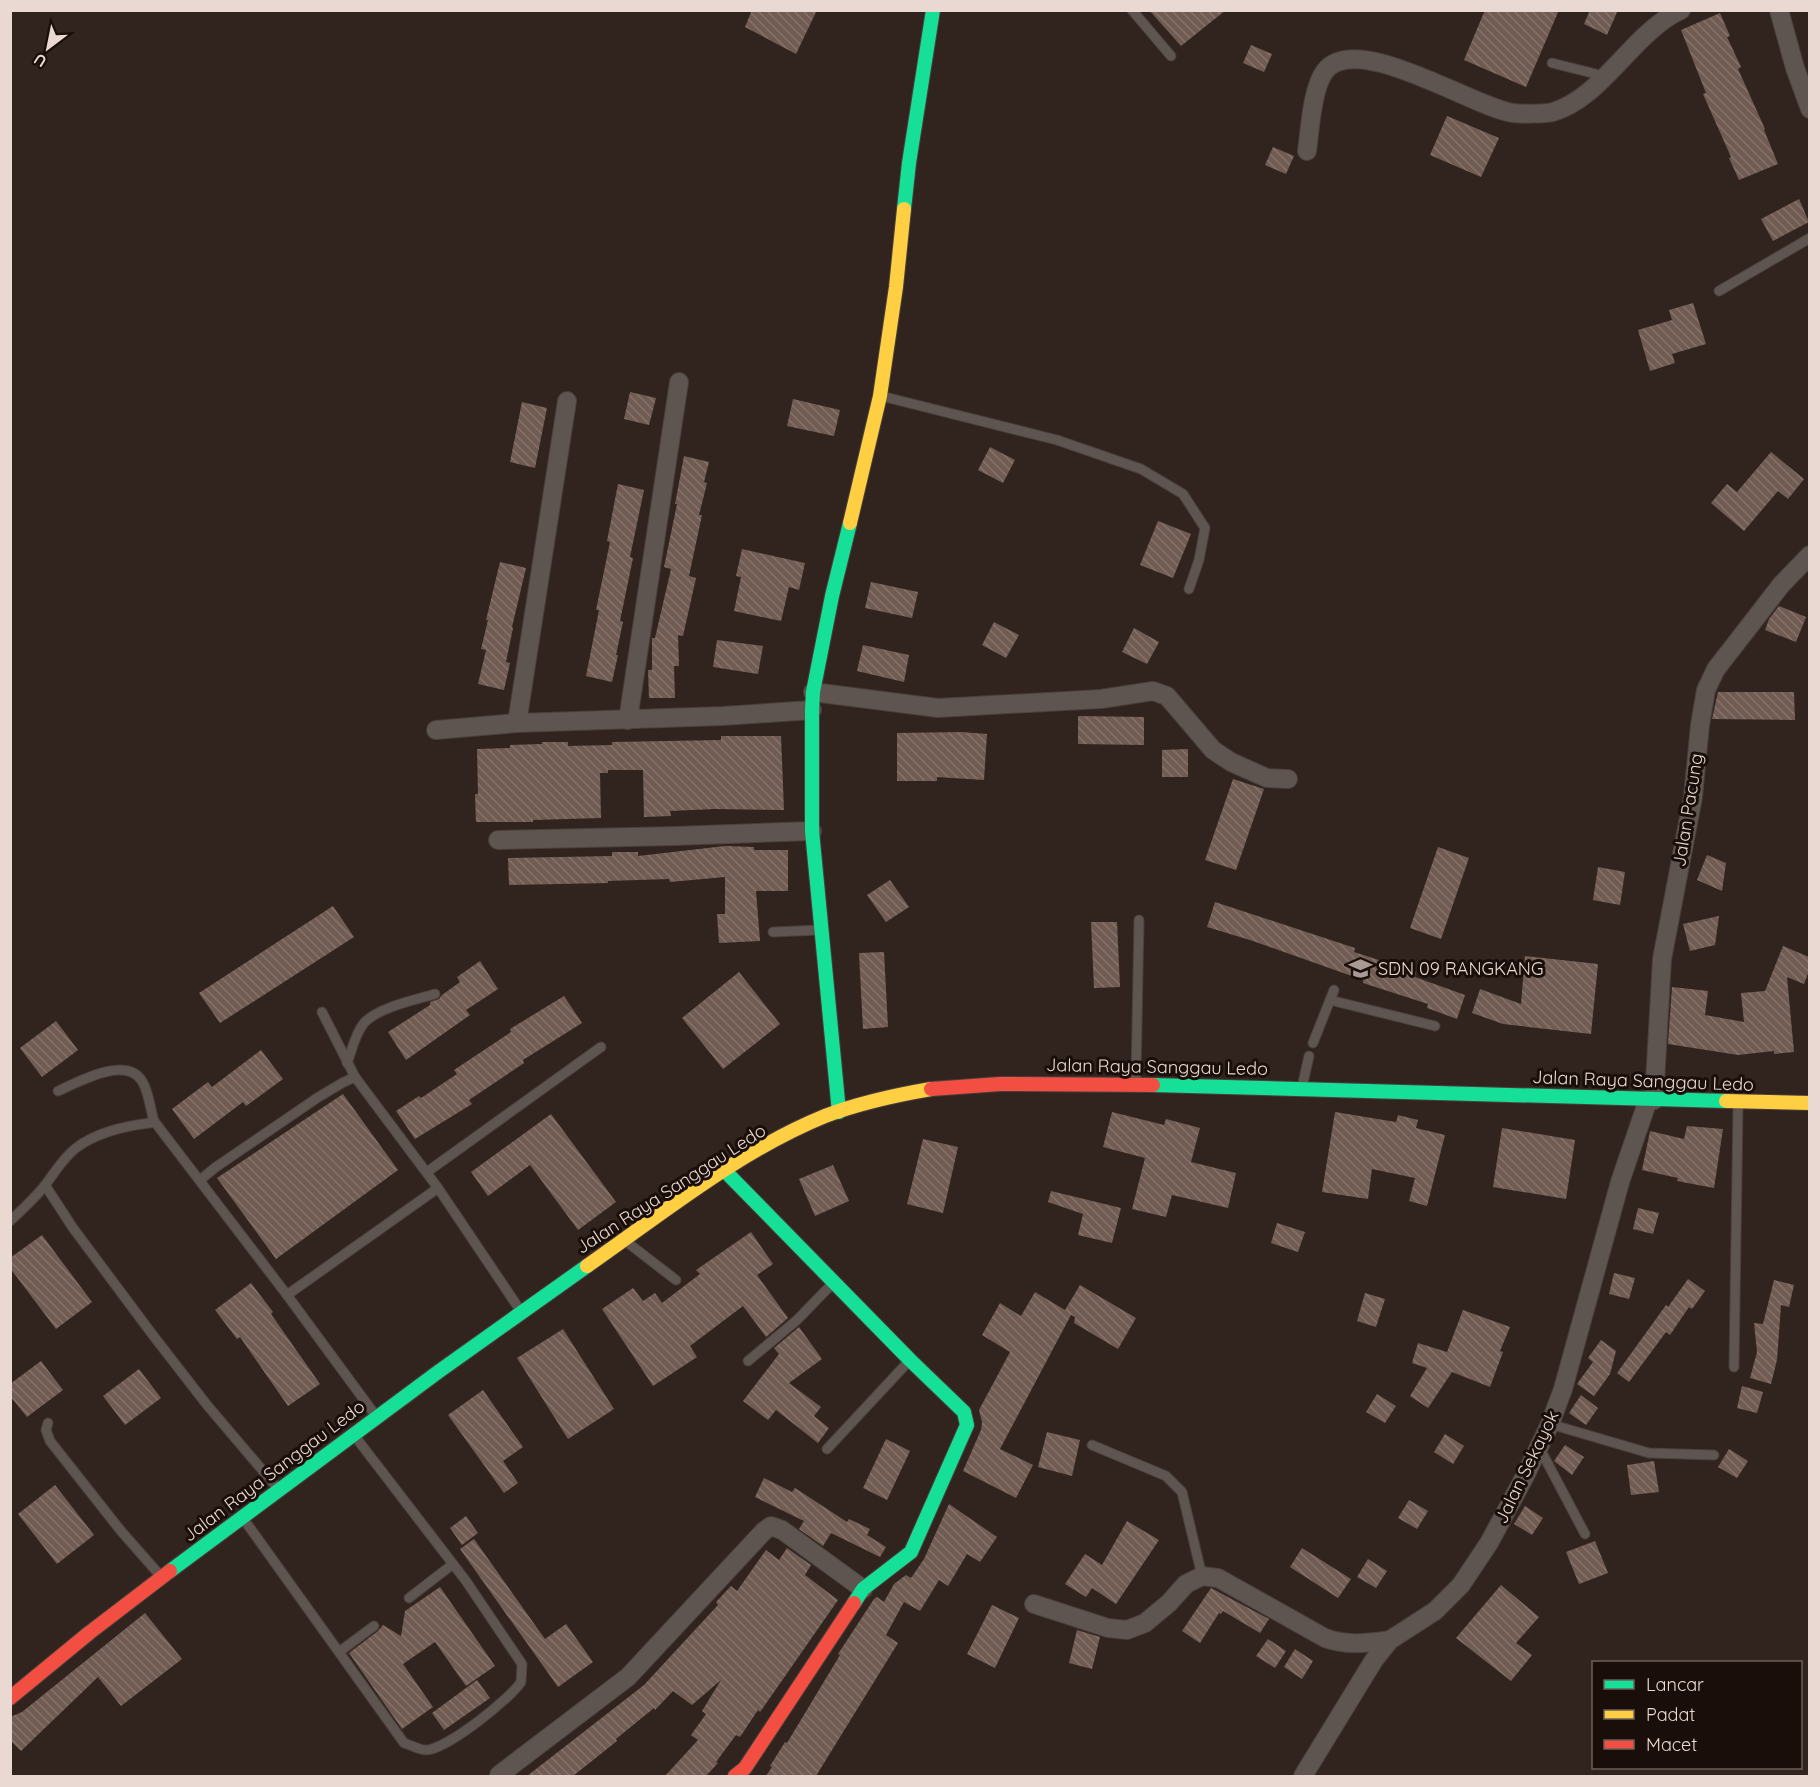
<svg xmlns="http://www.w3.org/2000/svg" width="1820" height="1787" font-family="Quicksand,sans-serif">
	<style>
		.building { fill: url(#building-back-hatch) }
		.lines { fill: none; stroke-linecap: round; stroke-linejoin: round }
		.lane-casing { stroke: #4a3f3b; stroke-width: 11 }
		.street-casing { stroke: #4a3f3b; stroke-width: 20 }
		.fast-casing { stroke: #4a3f3b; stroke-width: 16 }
		.slow-casing { stroke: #4a3f3b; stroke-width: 16 }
		.jam-casing { stroke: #4a3f3b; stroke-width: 16 }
		.lane { stroke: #5e5551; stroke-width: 9 }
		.street { stroke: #5e5551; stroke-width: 18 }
		.fast { stroke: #16e098; stroke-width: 14 }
		.slow { stroke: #ffcf43; stroke-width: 14 }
		.jam { stroke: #f24e42; stroke-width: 14 }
		.labels { text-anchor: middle; stroke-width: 6; stroke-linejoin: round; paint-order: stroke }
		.street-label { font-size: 18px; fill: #e9d9d2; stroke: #190e09 }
		.poi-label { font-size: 18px; fill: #e9d9d2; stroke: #190e09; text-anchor: start }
	</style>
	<defs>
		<pattern id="building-back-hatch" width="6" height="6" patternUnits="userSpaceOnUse" patternTransform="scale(1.5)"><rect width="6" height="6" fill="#715c53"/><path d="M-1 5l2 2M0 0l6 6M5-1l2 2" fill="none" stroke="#85736b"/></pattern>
	</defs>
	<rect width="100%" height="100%" fill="#31241f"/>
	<g class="building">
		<path d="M752 10H817L796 54 745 27Z"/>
		<path d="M1149 10H1226L1181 46Z"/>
		<path d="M1485 10H1559L1526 87 1464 60Z"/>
		<path d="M1590 10H1618L1607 35 1584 24Z"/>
		<path d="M1720 13 1730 36 1727 37 1741 67 1738 69 1765 129 1764 130 1778 164 1739 180 1729 158 1731 157 1703 94 1706 93 1681 30Z"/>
		<path d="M1251 45 1272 54 1264 72 1243 63Z"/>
		<path d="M1447 116 1499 138 1481 177 1430 155Z"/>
		<path d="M1273 147 1294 156 1286 174 1265 165Z"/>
		<path d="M1799 199 1809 222 1773 241 1761 219Z"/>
		<path d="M1693 303 1706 344 1672 354 1675 363 1650 371 1638 330 1672 320 1669 310Z"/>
		<path d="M630 392 656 398 649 425 624 419Z"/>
		<path d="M793 399 840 410 834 436 787 426Z"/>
		<path d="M522 402 547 408 535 468 510 462Z"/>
		<path d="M990 447 1015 460 1003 483 978 470Z"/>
		<path d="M1771 452 1804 479 1788 499 1778 491 1744 531 1711 503 1727 484 1737 492Z"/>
		<path d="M684 456 709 462 704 482 707 483 699 515H702L689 576 696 578 683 636 678 635 679 666H674L675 698H649L648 670H652V638H655L671 569 664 567 677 504H675Z"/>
		<path d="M618 484 644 490 630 557 633 558 620 621 623 622 616 655H618L612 682 586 676 599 610H596L610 542 607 541Z"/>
		<path d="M1158 521 1191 534 1173 578 1140 565Z"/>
		<path d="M742 549 805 563 799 590 789 587 781 621 734 611 741 577 736 576Z"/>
		<path d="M500 562 526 568 512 627 513 628 506 662 510 663 504 690 478 684 486 650 481 649 488 620H486Z"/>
		<path d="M871 582 918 592 912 618 865 608Z"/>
		<path d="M1779 606 1806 617 1796 642 1765 630 1769 619Z"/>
		<path d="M994 622 1019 635 1006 658 982 645Z"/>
		<path d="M1134 628 1159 642 1147 664 1122 652Z"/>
		<path d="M717 640 763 646 758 674 713 667Z"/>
		<path d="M863 645 909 655 904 682 857 671Z"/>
		<path d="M1718 692H1794L1795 720 1712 719Z"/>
		<path d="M1078 716 1144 717V745L1078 744Z"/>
		<path d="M961 732 987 734 984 780 937 777V781H897V733Z"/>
		<path d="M721 736H781L784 810 714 809 670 811 671 816 644 817 643 770H608V773H600L601 818 533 820V822H476L475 794H478L477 749 510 748V745L542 744V742H568V746L612 745V742L721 740Z"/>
		<path d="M1188 749V777H1162V750Z"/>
		<path d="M1233 779 1264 789 1236 870 1205 860Z"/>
		<path d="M725 846 754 847V850H788V891H756L760 941 719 943 717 914H725V877L670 882 669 879 608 881V883L509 885 508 858 612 856V852H638V856Z"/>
		<path d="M1438 847 1469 858 1441 939 1410 928Z"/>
		<path d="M1707 855 1726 863 1722 891 1697 880Z"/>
		<path d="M1598 867 1625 872 1620 905 1593 900Z"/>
		<path d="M890 880 909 907 886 922 867 895Z"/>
		<path d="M1215 902 1355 948 1354 952 1416 972 1415 977 1465 995 1457 1019 1427 1008 1428 1004 1363 983V980L1253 941 1207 927Z"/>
		<path d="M333 906 354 937 220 1023 199 993Z"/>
		<path d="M1719 916 1715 945 1690 951 1683 924Z"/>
		<path d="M1091 922H1117L1120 987 1094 988Z"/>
		<path d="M1783 946 1809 957V971L1804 984 1787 977 1794 1052 1774 1054V1051L1738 1055 1668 1044 1672 987 1708 991 1705 1015 1744 1022 1741 993 1765 991Z"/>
		<path d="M884 952 888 1027 863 1029 859 953Z"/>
		<path d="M1525 956 1598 964 1591 1034 1503 1024 1472 1013 1480 989 1521 1004Z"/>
		<path d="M480 961 498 989 466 1010 470 1015 406 1060 388 1032 430 1005V1002L439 999 442 995 460 982 457 977Z"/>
		<path d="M739 972 780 1024 723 1069 682 1018Z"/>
		<path d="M564 996 582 1023 523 1060 524 1063 469 1100 472 1104 415 1139 396 1111 419 1096 421 1098 457 1074 454 1070 511 1032 510 1029Z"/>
		<path d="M56 1021 78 1050 42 1077 20 1048Z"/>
		<path d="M261 1050 283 1079 246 1106 243 1102 194 1139 172 1109 208 1082 212 1087Z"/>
		<path d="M343 1094 398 1170 276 1259 217 1178Z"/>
		<path d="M1112 1112 1164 1125 1166 1119 1200 1128 1191 1162 1236 1173 1228 1208 1172 1195 1166 1217 1132 1209 1145 1158 1103 1147Z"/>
		<path d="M1335 1112 1396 1122 1398 1115 1418 1120 1416 1128 1445 1135 1427 1206 1409 1201 1415 1178 1372 1169 1368 1199 1322 1192Z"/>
		<path d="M551 1114 616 1202 578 1230 530 1165 488 1196 471 1172Z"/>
		<path d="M1687 1126 1723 1129 1714 1188 1677 1181 1678 1178 1642 1170 1650 1131 1684 1139Z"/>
		<path d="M1502 1128 1575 1140 1566 1199 1493 1187Z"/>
		<path d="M923 1139 958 1147 943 1213 907 1204Z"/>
		<path d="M833 1165 849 1201 815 1216 799 1179Z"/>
		<path d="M1051 1191 1121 1208 1112 1243 1078 1235 1083 1214 1048 1202Z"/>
		<path d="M1638 1208 1659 1213 1653 1234 1633 1229Z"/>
		<path d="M1277 1223 1305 1232 1298 1252 1271 1243Z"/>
		<path d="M751 1232 773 1264 757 1275 788 1318 766 1337 743 1306 690 1346 697 1357 653 1386 602 1309 633 1288 643 1301 655 1293 662 1303 700 1274 696 1270Z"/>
		<path d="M42 1235 92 1302 56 1329 10 1268V1258Z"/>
		<path d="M1614 1273 1635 1278 1629 1299 1609 1294Z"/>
		<path d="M1688 1279 1705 1291 1692 1309 1689 1307 1670 1335 1666 1332 1629 1382 1617 1373 1666 1305 1668 1307Z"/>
		<path d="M1774 1280 1794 1285 1789 1307 1781 1305 1777 1360 1771 1384 1750 1378 1757 1352 1754 1323 1763 1324Z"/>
		<path d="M251 1283 273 1312 271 1314 320 1384 288 1406 240 1337 237 1339 215 1310Z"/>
		<path d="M1080 1285 1136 1318 1118 1349 1074 1323 1075 1317 1071 1315 1000 1449 1033 1465 1016 1498 963 1471 981 1430 982 1422 979 1410 1010 1352 982 1335 1000 1303 1021 1316 1035 1292 1065 1310Z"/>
		<path d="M1365 1293 1385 1299 1376 1327 1357 1321Z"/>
		<path d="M1463 1310 1510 1327 1500 1351 1503 1352 1490 1387 1452 1372 1428 1408 1410 1396 1427 1368 1412 1363 1418 1343 1447 1352Z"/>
		<path d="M799 1327 822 1359 789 1383 821 1407 814 1416 829 1428 818 1443 776 1410 768 1420 743 1401 779 1354 774 1348Z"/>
		<path d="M563 1329 614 1409 568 1439 517 1358Z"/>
		<path d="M1601 1340 1616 1351 1610 1374 1594 1396 1577 1384 1593 1362 1588 1358Z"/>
		<path d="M41 1361 63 1390 27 1417 10 1396V1384Z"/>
		<path d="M139 1369 161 1398 125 1425 103 1396Z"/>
		<path d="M1742 1386 1763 1392 1757 1413 1737 1408Z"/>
		<path d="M483 1390 523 1447 503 1461 518 1483 504 1493 448 1415Z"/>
		<path d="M1377 1394 1396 1406 1385 1423 1366 1412Z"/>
		<path d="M1581 1395 1598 1408 1586 1425 1569 1413Z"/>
		<path d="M1047 1432 1080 1440 1072 1476 1038 1467Z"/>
		<path d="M1445 1434 1464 1446 1453 1464 1434 1452Z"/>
		<path d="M886 1439 910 1451 887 1500 863 1488Z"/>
		<path d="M1565 1445 1584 1457 1572 1475 1554 1461Z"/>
		<path d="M1729 1449 1748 1461 1737 1478 1718 1467Z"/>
		<path d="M1654 1461 1659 1492 1631 1495 1627 1465Z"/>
		<path d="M764 1478 792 1492 795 1488 847 1522 849 1519 870 1529 867 1535 886 1547 880 1557 831 1533 823 1546 799 1529 804 1521 755 1497Z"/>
		<path d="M55 1485 94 1535 57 1564 18 1514Z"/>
		<path d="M1409 1500 1428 1511 1417 1529 1398 1518Z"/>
		<path d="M949 1504 997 1537 980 1562 967 1554 948 1586 939 1580 920 1611 904 1602 886 1635 898 1643 816 1776H766L772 1767 770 1766 785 1742 787 1743 840 1655 838 1654 874 1599 877 1597 884 1602 894 1584 906 1575 911 1578 924 1559Z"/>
		<path d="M1525 1506 1543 1518 1532 1535 1514 1524Z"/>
		<path d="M466 1516 478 1533 462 1545 450 1528Z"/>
		<path d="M1127 1521 1159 1540 1116 1604 1092 1588 1086 1597 1065 1584 1085 1554 1102 1565Z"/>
		<path d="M474 1539 545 1639 566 1624 593 1662 558 1687 460 1549Z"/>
		<path d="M1595 1541 1608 1573 1579 1584 1566 1552Z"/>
		<path d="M787 1548 811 1565 805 1575 838 1600 760 1712 758 1710 740 1737 736 1735 716 1762 718 1763 706 1776H665L698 1740 691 1735 706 1714 702 1711 721 1680 692 1705 673 1691 655 1710 654 1708 616 1739 617 1741 573 1776H527L644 1685 718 1605 716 1602 731 1586 737 1591 766 1550 779 1560Z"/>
		<path d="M1302 1548 1351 1579 1338 1598 1290 1567Z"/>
		<path d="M1368 1559 1387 1571 1376 1588 1357 1577Z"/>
		<path d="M1501 1585 1539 1617 1516 1643 1532 1655 1511 1681 1456 1638Z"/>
		<path d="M440 1587 495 1666 466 1686 435 1642 403 1664 433 1707 402 1729 349 1653 378 1631 383 1625 401 1636 405 1611Z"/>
		<path d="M1211 1588 1269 1619 1260 1633 1223 1611 1221 1614 1219 1613 1200 1643 1182 1631Z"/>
		<path d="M992 1605 1019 1618 995 1668 967 1654Z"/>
		<path d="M145 1613 182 1659 121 1706 98 1677 21 1751 10 1740V1717L22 1712Z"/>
		<path d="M1077 1630 1100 1637 1092 1669 1069 1663Z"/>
		<path d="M1268 1639 1286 1651 1275 1668 1256 1656Z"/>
		<path d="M1295 1649 1313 1661 1302 1679 1284 1667Z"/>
		<path d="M477 1680 490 1698 444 1730 432 1713Z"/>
	</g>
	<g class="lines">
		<defs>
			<g id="lane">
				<path d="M1132 10 1171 56"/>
				<path d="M1552 63 1604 76"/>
				<path d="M1719 291 1810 238"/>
				<path d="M881 396 1057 440 1141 469 1183 494 1205 528 1199 560 1189 589"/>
				<path d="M773 932 819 930"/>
				<path d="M1330 1000 1435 1026"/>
				<path d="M322 1012 355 1077"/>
				<path d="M1313 1043 1334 990"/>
				<path d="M347 1063C352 1050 355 1034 364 1023 379 1007 415 1000 435 994"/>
				<path d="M1136 1078 1139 920"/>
				<path d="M1303 1083 1309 1056"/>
				<path d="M58 1091C78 1082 126 1055 142 1081 149 1092 150 1109 154 1121"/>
				<path d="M427 1172 601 1047"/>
				<path d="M200 1180 216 1167 317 1098 342 1083 355 1077 438 1188 518 1307"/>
				<path d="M45 1185 73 1228 152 1334 207 1405 275 1485"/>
				<path d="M10 1221C23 1209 35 1198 46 1184 55 1172 63 1158 76 1148 97 1132 124 1126 150 1123L154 1121 287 1295 373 1412"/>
				<path d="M628 1243 676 1280"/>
				<path d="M287 1295 438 1188"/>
				<path d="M748 1361 797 1320 832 1284"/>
				<path d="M1734 1367 1738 1107"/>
				<path d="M48 1423 46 1430 50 1441 121 1531 158 1573"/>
				<path d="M1550 1424 1649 1453 1714 1455"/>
				<path d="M1092 1445 1166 1476 1182 1492 1202 1576"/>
				<path d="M1539 1447 1585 1534"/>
				<path d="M827 1449 909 1361"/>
				<path d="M245 1521 404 1743C411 1745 419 1750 426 1750 446 1750 510 1699 521 1682L522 1664 466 1581 357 1439"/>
				<path d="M409 1598 453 1564"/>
				<path d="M339 1652 374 1626"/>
			</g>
			<g id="street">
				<path d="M1779 10 1795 68 1810 109"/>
				<path d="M1307 151C1310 130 1312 88 1325 71 1356 30 1474 108 1513 113 1521 114 1545 114 1553 112 1603 97 1633 32 1681 10"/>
				<path d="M813 692 938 708 1101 699 1153 691 1167 696 1213 750 1231 762 1267 778 1288 779"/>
				<path d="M628 720 679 382"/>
				<path d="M517 723 567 401"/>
				<path d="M436 730 517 723 723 716 812 710"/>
				<path d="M498 840 675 836 812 831"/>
				<path d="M1654 1100 1662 959 1693 797 1700 725 1706 690 1716 669 1751 624 1781 585 1810 555"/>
				<path d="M1034 1604 1108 1628 1127 1630 1145 1623 1169 1603 1186 1584 1202 1576 1218 1578 1325 1638C1347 1646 1367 1643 1390 1640"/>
				<path d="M499 1775 628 1677 764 1531 771 1526 782 1530 863 1589"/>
				<path d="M1303 1776 1374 1660 1390 1640 1435 1611 1461 1585 1489 1543 1525 1476 1550 1424 1563 1389 1620 1182 1648 1100"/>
			</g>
			<g id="fast">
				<path d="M904 209 909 163 933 10"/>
				<path d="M1153 1085 1726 1101"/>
				<path d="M839 1112 812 831V710L813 692 832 596 850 523"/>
				<path d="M725 1171 910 1360 964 1412 967 1425 911 1552 863 1589 854 1603"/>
				<path d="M170 1571 438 1372 587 1266"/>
			</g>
			<g id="slow">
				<path d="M850 523 880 396 896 287 904 209"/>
				<path d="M1726 1101 1810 1103"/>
				<path d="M587 1266C663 1213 739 1151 825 1116 859 1103 896 1095 931 1089"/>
			</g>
			<g id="jam">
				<path d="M931 1089 1000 1084 1153 1085"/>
				<path d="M10 1698 89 1633 170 1571"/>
				<path d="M735 1776 745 1768 854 1603"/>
			</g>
		</defs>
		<use href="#lane" class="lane-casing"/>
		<use href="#street" class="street-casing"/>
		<use href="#fast" class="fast-casing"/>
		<use href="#slow" class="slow-casing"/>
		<use href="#jam" class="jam-casing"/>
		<use href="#lane" class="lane"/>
		<use href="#street" class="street"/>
		<use href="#fast" class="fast"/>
		<use href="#slow" class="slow"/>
		<use href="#jam" class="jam"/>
	</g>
	<defs>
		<symbol id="school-bare" viewBox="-9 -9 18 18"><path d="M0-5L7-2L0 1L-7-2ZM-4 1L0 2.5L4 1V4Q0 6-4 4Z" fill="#a99a93" stroke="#190e09" stroke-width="2.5" paint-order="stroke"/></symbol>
	</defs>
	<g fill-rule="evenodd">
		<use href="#school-bare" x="1344" y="952" width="33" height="33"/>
	</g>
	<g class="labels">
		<g class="street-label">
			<text transform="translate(1688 810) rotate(-81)" y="6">Jalan Pacung</text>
			<text transform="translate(1157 1067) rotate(1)" y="6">Jalan Raya Sanggau Ledo</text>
			<text transform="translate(1643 1081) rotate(2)" y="6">Jalan Raya Sanggau Ledo</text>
			<text transform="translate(671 1189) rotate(-33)" y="6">Jalan Raya Sanggau Ledo</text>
			<text transform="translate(1527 1467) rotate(-64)" y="6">Jalan Sekayok</text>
			<text transform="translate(274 1471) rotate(-37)" y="6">Jalan Raya Sanggau Ledo</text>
		</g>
		<g class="poi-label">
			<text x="1378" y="975">SDN 09 RANGKANG</text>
		</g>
	</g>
	<rect width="1820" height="1787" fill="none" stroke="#e9d9d2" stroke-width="24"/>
	<rect x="1592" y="1661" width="210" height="108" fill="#190e09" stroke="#6c5f59" stroke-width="1.5"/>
	<rect x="1604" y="1680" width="30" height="9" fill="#16e098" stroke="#6c5f59" stroke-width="1.5"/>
	<text x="1646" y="1691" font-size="18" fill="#e9d9d2">Lancar</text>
	<rect x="1604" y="1710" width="30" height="9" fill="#ffcf43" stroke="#6c5f59" stroke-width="1.5"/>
	<text x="1646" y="1721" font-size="18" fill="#e9d9d2">Padat</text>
	<rect x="1604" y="1740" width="30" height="9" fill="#f24e42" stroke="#6c5f59" stroke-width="1.5"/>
	<text x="1646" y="1751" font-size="18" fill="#e9d9d2">Macet</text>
	<g transform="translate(48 48) rotate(212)" stroke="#190e09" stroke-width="4.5" paint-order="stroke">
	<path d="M0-4.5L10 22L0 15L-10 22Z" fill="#e9d9d2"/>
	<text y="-9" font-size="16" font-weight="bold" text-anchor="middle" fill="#e9d9d2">U</text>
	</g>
</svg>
